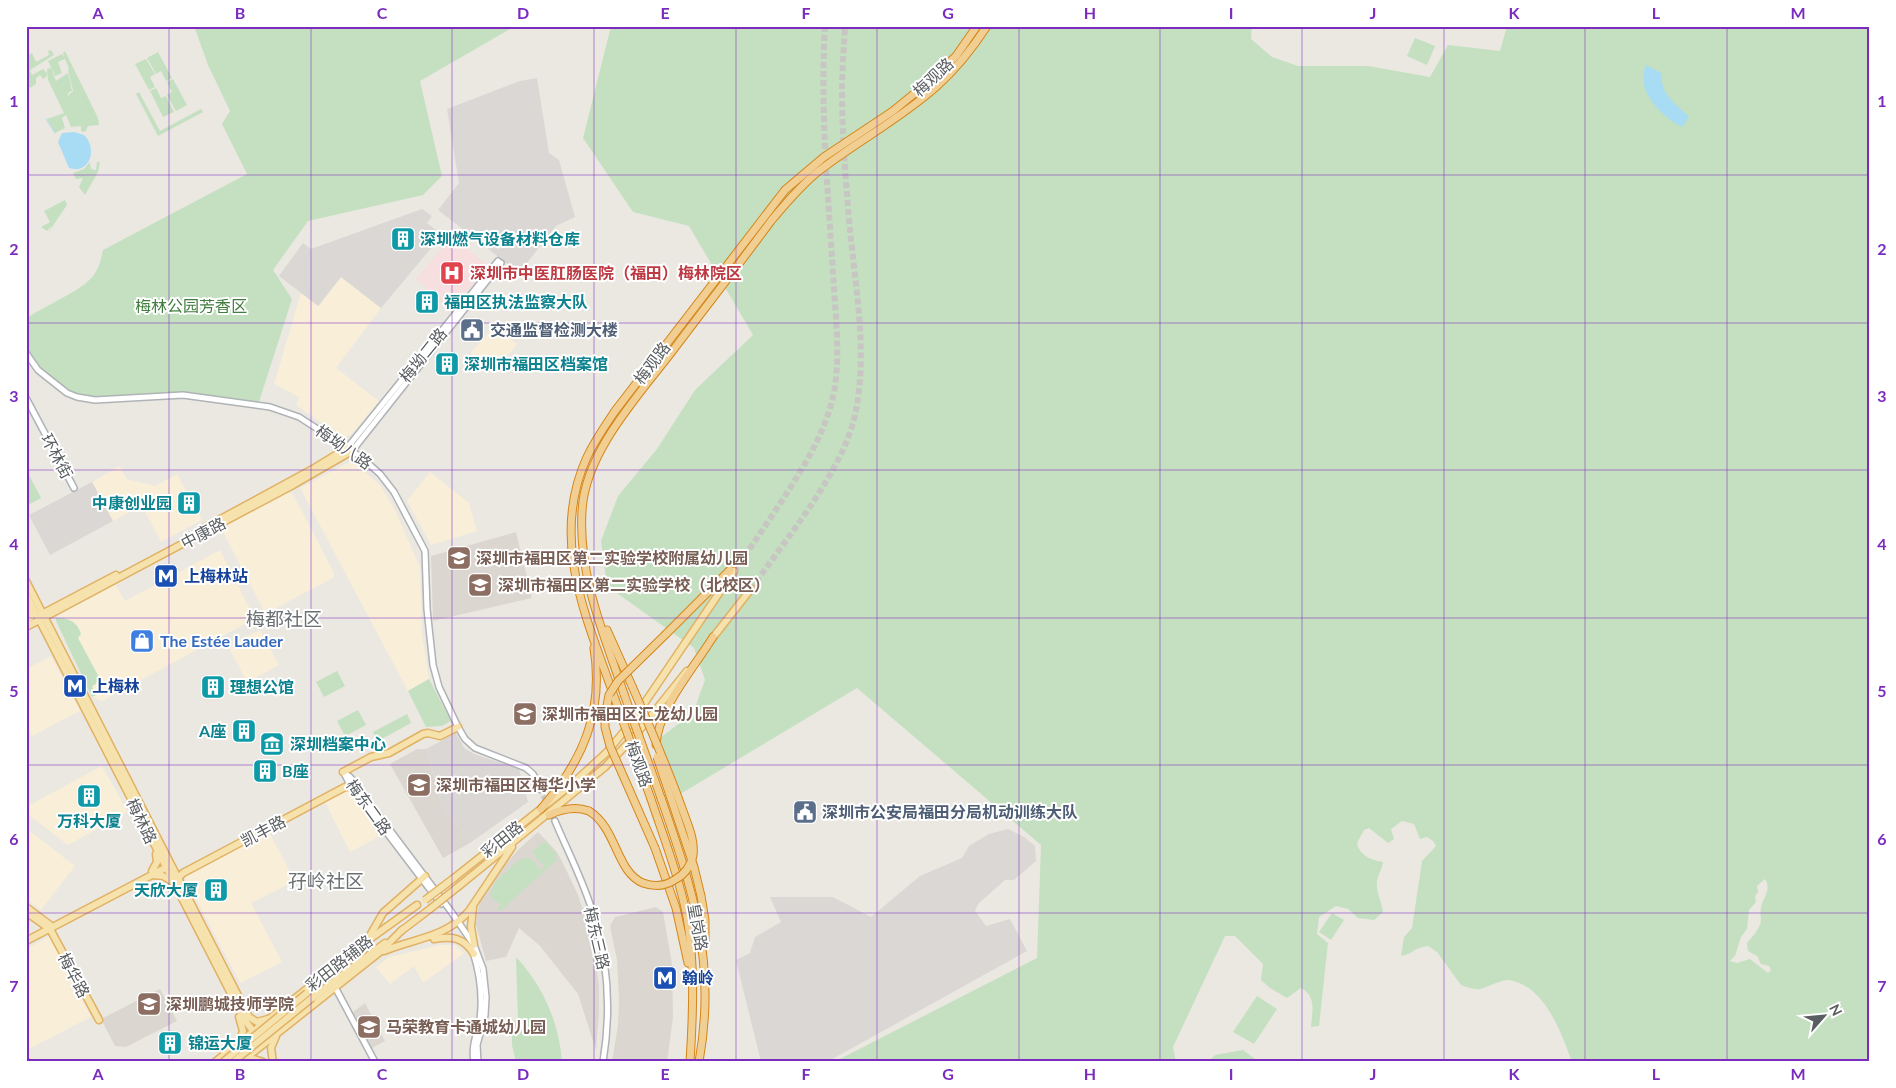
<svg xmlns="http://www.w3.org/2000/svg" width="1896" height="1088" font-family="Lato,'Noto Sans SC',sans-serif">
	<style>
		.commercial { fill: #f9eed8 }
		.industrial { fill: #dad7d4 }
		.education { fill: #dbd7d0 }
		.medical { fill: #f7dedf }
		.green { fill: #c4e0c0; fill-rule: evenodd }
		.water { fill: #a8dcf5 }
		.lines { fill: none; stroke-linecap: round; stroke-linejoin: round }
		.stream { stroke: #a8dcf5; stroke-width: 1 }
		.minor-tunnel { stroke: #c7c6c2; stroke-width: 5; stroke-dasharray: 5 2.5; stroke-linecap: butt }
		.major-tunnel { stroke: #c7c6c2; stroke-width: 6; stroke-dasharray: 6 3; stroke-linecap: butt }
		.highway-tunnel { stroke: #c7c6c2; stroke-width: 7; stroke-dasharray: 7 3.5; stroke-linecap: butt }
		.minor-casing { stroke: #afb3b6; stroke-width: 8 }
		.major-casing { stroke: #e1b164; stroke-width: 9 }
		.highway-casing { stroke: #d58518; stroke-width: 9 }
		.minor { stroke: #fff; stroke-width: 5 }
		.major { stroke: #f6e2ac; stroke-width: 6 }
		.highway { stroke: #f1cf93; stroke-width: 7 }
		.major-bridge-casing { stroke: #e1b164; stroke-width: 9; stroke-linecap: butt }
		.highway-bridge-casing { stroke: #d58518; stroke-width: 9; stroke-linecap: butt }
		.major-bridge { stroke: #f6e2ac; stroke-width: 6 }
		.highway-bridge { stroke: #f1cf93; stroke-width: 7 }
		.grid { fill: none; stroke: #7b2cbf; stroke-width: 1; stroke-opacity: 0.55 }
		.labels { text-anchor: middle; stroke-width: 4; stroke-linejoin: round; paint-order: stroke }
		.street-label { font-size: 16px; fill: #5a5e61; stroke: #fff }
		.culture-label { font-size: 16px; font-weight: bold; fill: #0d838f; stroke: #fff; text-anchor: start }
		.health-label { font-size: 16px; font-weight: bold; fill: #be3a42; stroke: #fff; text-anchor: start }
		.park-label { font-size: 16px; fill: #417d3d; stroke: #fff }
		.service-label { font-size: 16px; font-weight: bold; fill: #4e5e75; stroke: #fff; text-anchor: start }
		.education-label { font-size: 16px; font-weight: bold; fill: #785e54; stroke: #fff; text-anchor: start }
		.transit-label { font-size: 16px; font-weight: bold; fill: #164399; stroke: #fff; text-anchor: start }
		.shop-label { font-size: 16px; font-weight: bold; fill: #366cbe; stroke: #fff; text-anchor: start }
		.quarter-label { font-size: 19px; fill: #6b7073; stroke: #fff }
		.neatline { fill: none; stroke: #7b2cbf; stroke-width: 2 }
		.grid-label { font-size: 16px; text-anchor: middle; font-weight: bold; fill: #7b2cbf }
	</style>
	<rect width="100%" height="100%" fill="#ebe8e2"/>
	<g class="commercial">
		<path d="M341 277 381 308 336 368 379 401 351 435 342 437 296 405 299 397 274 384 301 293 319 306Z"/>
		<path d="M494 326 517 344 497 369H490L471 353Z"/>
		<path d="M352 461 380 485 395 510 420 567 422 634 429 679 408 691 300 488Z"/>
		<path d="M120 466 127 479 155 486 177 474 202 520 161 542 142 506 113 521 92 482Z"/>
		<path d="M430 472 469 503 477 531 431 545 407 501Z"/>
		<path d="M286 492 293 494 334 573 333 578 270 611H264L222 530 225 524Z"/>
		<path d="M220 550 253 615 252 620 102 701 92 697 56 621 59 612 114 582 125 601Z"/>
		<path d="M260 630 279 665 247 682 228 646Z"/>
		<path d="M51 656 80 711 32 736 26 726V669Z"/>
		<path d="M102 766 128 812 68 845 26 813V807Z"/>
		<path d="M346 790 352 793 384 834 350 852 325 802Z"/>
		<path d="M26 828 75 866 41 910 26 899Z"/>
		<path d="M266 832 270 834 295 881 251 903 282 962 240 983 184 876Z"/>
		<path d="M50 936 91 1017 26 1050V964L28 948Z"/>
		<path d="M440 945H455L464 953 423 983 414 966 390 984 376 967 389 957Z"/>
	</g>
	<g class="industrial">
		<path d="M537 78 549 153 559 160 575 217 556 226 519 273 438 210 459 183 447 109 520 81Z"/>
		<path d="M422 209 432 216 427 223 442 235 381 308 341 277 318 306 279 276 303 243 311 249Z"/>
		<path d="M92 482 113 521 50 555 29 515Z"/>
		<path d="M456 733 464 748 474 754 519 769 528 802 470 843 442 805 426 749Z"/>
		<path d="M1008 829 1024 837 1035 846 1036 861 1014 880H1005L978 904 975 911 986 926 1010 919 1027 951 827 1062H761L736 960 750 953 755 937 781 922 770 897H833L871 917 920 876 962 858 969 846 989 834Z"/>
	</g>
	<g class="education">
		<path d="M516 532 532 598 433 621 431 556Z"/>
		<path d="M417 749H426L442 805 470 843 443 858 390 764Z"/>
		<path d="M538 832 557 852 563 863 578 895 589 928 594 951 599 986V1012L596 1050 578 994 540 946 519 928 506 957 486 961 476 925 479 903 500 870 519 849Z"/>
		<path d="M656 907 663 912 672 964 673 1017 667 1062H612L618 1025 619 999 617 960 610 926 615 917Z"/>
		<path d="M160 989 177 1021 126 1047 115 1046 101 1019Z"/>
		<path d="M365 1003 385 1041 372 1048 353 1012Z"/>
	</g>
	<path class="medical" d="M452 236 488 266 452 309 416 279Z"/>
	<g class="green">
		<path d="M194 26H515L420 81 442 176 423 195 308 221 273 270 292 299 258 405 189 396 110 399 77 397 49 379 26 353V319C43 306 82 291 93 276 99 268 101 260 103 250L247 174 222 124 230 111 208 65Z"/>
		<path d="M611 26H1252L1251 39 1272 57 1298 66H1368L1430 77 1448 45 1500 51 1507 26H1870V1062H1572C1561 1032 1545 986 1509 980 1503 979 1487 987 1480 989 1474 990 1467 987 1461 985L1437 952 1428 946C1413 948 1413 954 1401 956L1404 937 1412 928 1422 861 1436 846 1433 841 1427 837 1420 839 1414 824 1402 821 1391 829 1394 839 1388 843 1369 828 1364 830 1357 843C1360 856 1371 860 1383 862 1382 870 1377 876 1377 883 1376 893 1382 902 1383 912L1374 920 1358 918 1348 909 1336 906 1319 917 1317 934 1328 943 1319 1026 1311 1027C1312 1011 1317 997 1301 988L1287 998 1270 988 1261 980 1263 964 1235 936H1225L1173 1047 1176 1062H834L1037 958 1041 845 857 688 677 796 657 740 693 713 705 680 694 648 607 586 601 541 618 496 657 449 695 390 753 335 689 226 633 212 583 138ZM1765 879C1772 891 1763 896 1761 908 1759 915 1763 920 1759 927 1756 933 1751 938 1747 943L1748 951 1757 956 1761 964 1769 966 1771 970 1768 973 1750 959 1737 963 1730 961 1735 956 1741 937 1747 929 1749 910 1756 902 1755 896 1758 892 1757 886Z"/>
		<path d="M1415 38 1435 46 1427 65 1407 56Z"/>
		<path d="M51 50 54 55 30 70 32 75 43 69 47 73V76L43 79 40 75 36 78V84L30 88 26 82V56L32 53 36 62 49 55 48 51Z"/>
		<path d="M65 51 98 118 99 125 88 126 85 132 81 131V126L71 127 66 115 62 118 65 128 55 133 47 119 64 113 48 80 47 69 51 68 56 81 68 73 72 91 69 92 67 97 73 91 68 70 69 68 65 59 58 62 62 73 55 76 48 61 62 54 64 57 63 53Z"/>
		<path d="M158 52 172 78 166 81 161 71 156 74 147 58Z"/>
		<path d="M146 59 155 74 150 77 155 87 149 90 135 64Z"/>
		<path d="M173 79 187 105 176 111 167 95 172 92 167 82Z"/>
		<path d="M156 88 161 98 166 96 174 112 163 117 150 91Z"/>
		<path d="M139 92 160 131 201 109 203 112 158 136 136 94Z"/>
		<path d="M90 162 91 169 96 170 97 162H100L98 172 85 195 79 187 83 178 76 179 73 173 84 169Z"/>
		<path d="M65 200 67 205 48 233 52 225 47 231 41 227 50 222 44 211Z"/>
		<path d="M26 469 41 498 26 506Z"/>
		<path d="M56 618C68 617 78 622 81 634L78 638 101 681 92 686 96 695 92 697 56 621Z"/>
		<path d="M337 671 345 686 324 697 316 682Z"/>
		<path d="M429 679 451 721 442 726 426 727 408 691Z"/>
		<path d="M358 710 366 725 345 736 337 721Z"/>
		<path d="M407 714 411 723 378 741 373 732Z"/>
		<path d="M545 841 551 847 542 856 551 848 557 854 555 857 557 860 500 911 497 909 502 904C479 897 496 881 506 872 511 868 516 861 522 859 526 857 529 858 533 860L540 871 544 866 532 852Z"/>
		<path d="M1332 913 1344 920 1331 940 1319 932Z"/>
		<path d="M516 957C543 986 559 1022 562 1062H516L512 1045V1021L518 1020Z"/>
		<path d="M1257 996 1277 1009 1254 1044 1233 1032Z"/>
		<path d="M1243 1050 1259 1062H1208L1215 1055Z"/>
	</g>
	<g class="water">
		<path d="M1646 65 1661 73C1661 96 1674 102 1689 117L1682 127C1662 117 1634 90 1646 65Z"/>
		<path d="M74 132 84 135C98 148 90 175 69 168L58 142 62 133Z"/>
	</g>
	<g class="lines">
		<path class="stream" d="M46 119 55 133"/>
		<path class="minor-tunnel" d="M540 789 555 821"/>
		<g class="major-tunnel">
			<path d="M734 571C749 550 764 528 779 505 800 473 822 439 832 401 842 362 835 313 833 273 828 191 820 108 825 26"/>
			<path d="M751 589C785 540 842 473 855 415 868 355 856 291 850 230 846 184 842 137 842 90 842 69 844 48 845 26"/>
		</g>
		<path class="highway-tunnel" d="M730 570 748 552"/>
		<defs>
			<g id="minor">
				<path d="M26 353 38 370 67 393 77 397 95 400 183 395 270 407 299 417 361 457 380 474 394 492 425 551 427 609 433 665 439 687 458 727 465 739 475 748 526 768 533 774 540 789"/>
				<path d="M26 398 74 488"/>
				<path d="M347 448 498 261"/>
				<path d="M352 451 501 263"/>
				<path d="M343 772 350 777 450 910 474 945 483 969 486 997 485 1015 477 1045 478 1062"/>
				<path d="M345 775 349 783 441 904"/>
				<path d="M555 821C568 852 585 884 594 917 609 965 611 1013 603 1062"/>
				<path d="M473 952C480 974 483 996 480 1019 477 1034 471 1046 474 1062"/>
				<path d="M335 987 375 1062"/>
			</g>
			<g id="major">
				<path d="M204 528 311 470 347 448"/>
				<path d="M26 581 249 1017 257 1022 268 1019"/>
				<path d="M26 594 244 1019 253 1031 266 1042"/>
				<path d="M40 615 116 575"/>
				<path d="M26 621 32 616 31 608"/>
				<path d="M26 627 293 485 352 451"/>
				<path d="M711 640 751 589"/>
				<path d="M343 772 371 757 389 753 423 734 428 733 440 736 458 727"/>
				<path d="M152 871 157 862 156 854"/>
				<path d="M152 875 163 876 173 882"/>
				<path d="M454 878 571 785 607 752 631 723 734 571"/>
				<path d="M179 881V877L183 873 345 787H352"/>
				<path d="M459 886 605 767 634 737 687 671"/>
				<path d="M26 907 50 925"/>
				<path d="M473 907 471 927 474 945"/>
				<path d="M26 912 50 929"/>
				<path d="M50 926V929L99 1020"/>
				<path d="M401 931 430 909"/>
				<path d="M368 939 383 913 425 876"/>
				<path d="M434 939C452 936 463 937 474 954"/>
				<path d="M26 941 169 866"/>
				<path d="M384 951C415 938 445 938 469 911L512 847"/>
				<path d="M312 998 385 943"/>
				<path d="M239 1043 243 1031 239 1017"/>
				<path d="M26 1061 27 1062"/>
				<path d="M245 1061 254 1059 263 1062"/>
				<path d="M215 1062 367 941 417 905"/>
				<path d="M241 1062 380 952 402 930"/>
				<path d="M273 1062 271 1048 276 1036"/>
			</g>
			<g id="highway">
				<path d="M607 630 632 686"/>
				<path d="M666 634 730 570"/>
				<path d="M624 694C604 635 578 575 582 511 585 450 642 392 677 345 708 304 740 263 771 221 785 204 799 188 815 174 854 143 899 120 936 87 956 69 972 49 987 26"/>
				<path d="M615 699C587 619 549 540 587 457 595 440 605 426 615 411L785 190 824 157 893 111 931 80 956 56 977 26"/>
				<path d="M656 745C658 708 694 668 713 637"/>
				<path d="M661 798C693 890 717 963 699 1062"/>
				<path d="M651 799C664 838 679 877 687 917 695 964 693 1014 690 1062"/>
				<path d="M541 809C583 761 604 712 594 648"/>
				<path d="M549 815C562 809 575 806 589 811"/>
				<path d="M655 848 676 908 688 963"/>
				<path d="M701 896 705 920V944"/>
			</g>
		</defs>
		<use href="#minor" class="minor-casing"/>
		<use href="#major" class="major-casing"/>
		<use href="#highway" class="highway-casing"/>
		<use href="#minor" class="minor"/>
		<use href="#major" class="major"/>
		<use href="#highway" class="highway"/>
		<defs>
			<g id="major-bridge">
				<path d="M425 900 454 878"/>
				<path d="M430 909 459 886"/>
				<path d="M223 1062 307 993"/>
				<path d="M233 1062 312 998"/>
			</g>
			<g id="highway-bridge">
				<path d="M624 694 661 798"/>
				<path d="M615 699 651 799"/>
				<path d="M657 757 694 867 701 896"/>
				<path d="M589 811C617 828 616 872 643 883 654 887 666 886 676 879 685 874 691 865 693 855 695 840 688 825 683 811 668 769 650 727 632 686"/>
				<path d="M655 848 610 746 605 727V716L609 695 618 681 666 634"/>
			</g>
		</defs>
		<use href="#major-bridge" class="major-bridge-casing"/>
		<use href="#highway-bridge" class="highway-bridge-casing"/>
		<use href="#major-bridge" class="major-bridge"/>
		<use href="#highway-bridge" class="highway-bridge"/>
	</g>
	<path class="grid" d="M169 26V1062M311 26V1062M452 26V1062M594 26V1062M736 26V1062M877 26V1062M1019 26V1062M1160 26V1062M1302 26V1062M1444 26V1062M1585 26V1062M1727 26V1062M26 175H1870M26 323H1870M26 470H1870M26 618H1870M26 765H1870M26 913H1870"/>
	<defs>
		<symbol id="building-square" viewBox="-11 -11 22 22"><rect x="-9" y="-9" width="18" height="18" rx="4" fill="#0f9aa8" stroke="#fff"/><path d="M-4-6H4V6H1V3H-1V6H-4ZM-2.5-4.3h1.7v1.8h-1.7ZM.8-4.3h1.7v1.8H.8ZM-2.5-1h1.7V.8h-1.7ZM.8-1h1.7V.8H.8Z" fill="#fff"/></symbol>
		<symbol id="hospital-square" viewBox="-11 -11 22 22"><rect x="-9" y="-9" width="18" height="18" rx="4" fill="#e0444e" stroke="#fff"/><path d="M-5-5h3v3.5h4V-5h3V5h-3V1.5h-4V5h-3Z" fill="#fff"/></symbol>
		<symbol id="civic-square" viewBox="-11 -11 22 22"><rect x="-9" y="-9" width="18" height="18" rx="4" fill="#5c6f8a" stroke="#fff"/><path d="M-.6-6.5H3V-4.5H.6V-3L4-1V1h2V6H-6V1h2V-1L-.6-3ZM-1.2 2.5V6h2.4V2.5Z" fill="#fff"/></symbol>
		<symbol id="school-square" viewBox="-11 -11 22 22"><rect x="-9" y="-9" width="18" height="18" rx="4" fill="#8d6e63" stroke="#fff"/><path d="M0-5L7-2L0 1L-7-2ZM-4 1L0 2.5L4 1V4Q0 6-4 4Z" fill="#fff"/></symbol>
		<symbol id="metro-square" viewBox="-11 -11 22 22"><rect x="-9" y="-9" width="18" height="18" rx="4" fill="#1a4fb4" stroke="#fff"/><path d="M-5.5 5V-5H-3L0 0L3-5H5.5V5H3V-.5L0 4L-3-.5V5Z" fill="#fff"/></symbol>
		<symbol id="shop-square" viewBox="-11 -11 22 22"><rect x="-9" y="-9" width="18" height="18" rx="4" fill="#3f7fe0" stroke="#fff"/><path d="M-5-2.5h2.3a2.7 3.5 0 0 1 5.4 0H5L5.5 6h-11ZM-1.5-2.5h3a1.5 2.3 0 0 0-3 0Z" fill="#fff"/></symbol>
		<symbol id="museum-square" viewBox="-11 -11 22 22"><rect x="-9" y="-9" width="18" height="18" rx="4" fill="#0f9aa8" stroke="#fff"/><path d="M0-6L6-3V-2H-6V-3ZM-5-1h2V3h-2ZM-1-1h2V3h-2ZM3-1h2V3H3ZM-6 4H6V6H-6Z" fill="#fff"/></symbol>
		<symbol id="university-square" viewBox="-11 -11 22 22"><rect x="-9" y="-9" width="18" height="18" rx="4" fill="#8d6e63" stroke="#fff"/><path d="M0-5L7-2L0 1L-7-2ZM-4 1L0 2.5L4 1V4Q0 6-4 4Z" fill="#fff"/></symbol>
	</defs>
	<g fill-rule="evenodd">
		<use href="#building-square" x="389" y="225" width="28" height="28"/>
		<use href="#hospital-square" x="438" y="259" width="28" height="28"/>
		<use href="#building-square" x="413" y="288" width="28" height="28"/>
		<use href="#civic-square" x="458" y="316" width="28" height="28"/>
		<use href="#building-square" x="433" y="350" width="28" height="28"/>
		<use href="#building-square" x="175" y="489" width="28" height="28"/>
		<use href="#school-square" x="445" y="544" width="28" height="28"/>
		<use href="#metro-square" x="152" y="562" width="28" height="28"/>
		<use href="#school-square" x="466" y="571" width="28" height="28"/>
		<use href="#shop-square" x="128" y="627" width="28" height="28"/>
		<use href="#metro-square" x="61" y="672" width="28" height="28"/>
		<use href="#building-square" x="199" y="673" width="28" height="28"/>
		<use href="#school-square" x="511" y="700" width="28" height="28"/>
		<use href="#building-square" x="230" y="717" width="28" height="28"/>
		<use href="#museum-square" x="258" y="730" width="28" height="28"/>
		<use href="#building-square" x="251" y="757" width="28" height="28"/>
		<use href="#school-square" x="405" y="771" width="28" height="28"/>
		<use href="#building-square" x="75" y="782" width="28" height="28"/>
		<use href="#civic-square" x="791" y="798" width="28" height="28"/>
		<use href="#building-square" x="202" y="876" width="28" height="28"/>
		<use href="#metro-square" x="651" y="964" width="28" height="28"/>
		<use href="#university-square" x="135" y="990" width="28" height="28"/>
		<use href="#school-square" x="355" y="1013" width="28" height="28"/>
		<use href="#building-square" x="156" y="1029" width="28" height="28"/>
	</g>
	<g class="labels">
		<g class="street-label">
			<text transform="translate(933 77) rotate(-43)" y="6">梅观路</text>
			<text transform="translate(423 355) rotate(-51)" y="6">梅坳二路</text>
			<text transform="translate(652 363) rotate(-53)" y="6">梅观路</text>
			<text transform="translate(344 447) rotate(35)" y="6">梅坳八路</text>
			<text transform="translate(57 456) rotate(62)" y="6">环林街</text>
			<text transform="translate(203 533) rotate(-28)" y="6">中康路</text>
			<text transform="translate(639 764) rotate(70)" y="6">梅观路</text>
			<text transform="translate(369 807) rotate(54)" y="6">梅东二路</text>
			<text transform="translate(142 821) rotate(64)" y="6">梅林路</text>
			<text transform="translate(263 831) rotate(-28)" y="6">凯丰路</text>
			<text transform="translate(502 839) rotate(-39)" y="6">彩田路</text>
			<text transform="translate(698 927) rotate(80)" y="6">皇岗路</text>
			<text transform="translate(597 938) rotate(77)" y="6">梅东三路</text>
			<text transform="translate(339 963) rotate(-38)" y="6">彩田路辅路</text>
			<text transform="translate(74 975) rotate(62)" y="6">梅华路</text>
		</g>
		<g class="culture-label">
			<text x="420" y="245">深圳燃气设备材料仓库</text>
			<text x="444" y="308">福田区执法监察大队</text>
			<text x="464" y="370">深圳市福田区档案馆</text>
			<text x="172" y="509" text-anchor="end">中康创业园</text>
			<text x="230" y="693">理想公馆</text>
			<text x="226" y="737" text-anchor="end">A座</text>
			<text x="290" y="750">深圳档案中心</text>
			<text x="282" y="777">B座</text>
			<text x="89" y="827" text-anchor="middle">万科大厦</text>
			<text x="198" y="896" text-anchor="end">天欣大厦</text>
			<text x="188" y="1049">锦运大厦</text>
		</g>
		<g class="health-label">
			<text x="470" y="279">深圳市中医肛肠医院（福田）梅林院区</text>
		</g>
		<g class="park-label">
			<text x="191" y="312">梅林公园芳香区</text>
		</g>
		<g class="service-label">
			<text x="490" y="336">交通监督检测大楼</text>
			<text x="822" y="818">深圳市公安局福田分局机动训练大队</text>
		</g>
		<g class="education-label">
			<text x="476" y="564">深圳市福田区第二实验学校附属幼儿园</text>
			<text x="498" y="591">深圳市福田区第二实验学校（北校区）</text>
			<text x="542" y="720">深圳市福田区汇龙幼儿园</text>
			<text x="436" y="791">深圳市福田区梅华小学</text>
			<text x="166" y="1010">深圳鹏城技师学院</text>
			<text x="386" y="1033">马荣教育卡通城幼儿园</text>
		</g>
		<g class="transit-label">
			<text x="184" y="582">上梅林站</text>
			<text x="92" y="692">上梅林</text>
			<text x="682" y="984">翰岭</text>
		</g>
		<g class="shop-label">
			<text x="160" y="647">The Estée Lauder</text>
		</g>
		<g class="quarter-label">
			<text x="284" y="626">梅都社区</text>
			<text x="326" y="888">孖岭社区</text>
		</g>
	</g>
	<rect width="1896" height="1088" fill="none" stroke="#ffffff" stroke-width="55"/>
	<g transform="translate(1824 1016) rotate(63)" stroke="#ffffff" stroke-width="4" paint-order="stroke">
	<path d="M0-4L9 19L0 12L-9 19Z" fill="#5a5e61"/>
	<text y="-8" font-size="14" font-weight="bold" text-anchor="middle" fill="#5a5e61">N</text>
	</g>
	<rect x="28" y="28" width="1840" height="1032" class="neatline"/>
	<g class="grid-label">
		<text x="98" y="19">A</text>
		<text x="240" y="19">B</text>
		<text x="382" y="19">C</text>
		<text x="523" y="19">D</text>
		<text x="665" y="19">E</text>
		<text x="806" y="19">F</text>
		<text x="948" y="19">G</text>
		<text x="1090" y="19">H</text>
		<text x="1231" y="19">I</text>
		<text x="1373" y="19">J</text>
		<text x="1514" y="19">K</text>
		<text x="1656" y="19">L</text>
		<text x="1798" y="19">M</text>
		<text x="14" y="107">1</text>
		<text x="1882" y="107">1</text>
		<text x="14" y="255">2</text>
		<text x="1882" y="255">2</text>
		<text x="14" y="402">3</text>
		<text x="1882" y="402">3</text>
		<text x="14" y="550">4</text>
		<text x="1882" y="550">4</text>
		<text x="14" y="697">5</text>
		<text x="1882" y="697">5</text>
		<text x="14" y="845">6</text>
		<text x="1882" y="845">6</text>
		<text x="14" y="992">7</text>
		<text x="1882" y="992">7</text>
		<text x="98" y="1080">A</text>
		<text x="240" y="1080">B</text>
		<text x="382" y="1080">C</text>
		<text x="523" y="1080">D</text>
		<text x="665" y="1080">E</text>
		<text x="806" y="1080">F</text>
		<text x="948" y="1080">G</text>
		<text x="1090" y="1080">H</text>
		<text x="1231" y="1080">I</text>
		<text x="1373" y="1080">J</text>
		<text x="1514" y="1080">K</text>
		<text x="1656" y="1080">L</text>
		<text x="1798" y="1080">M</text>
	</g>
</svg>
